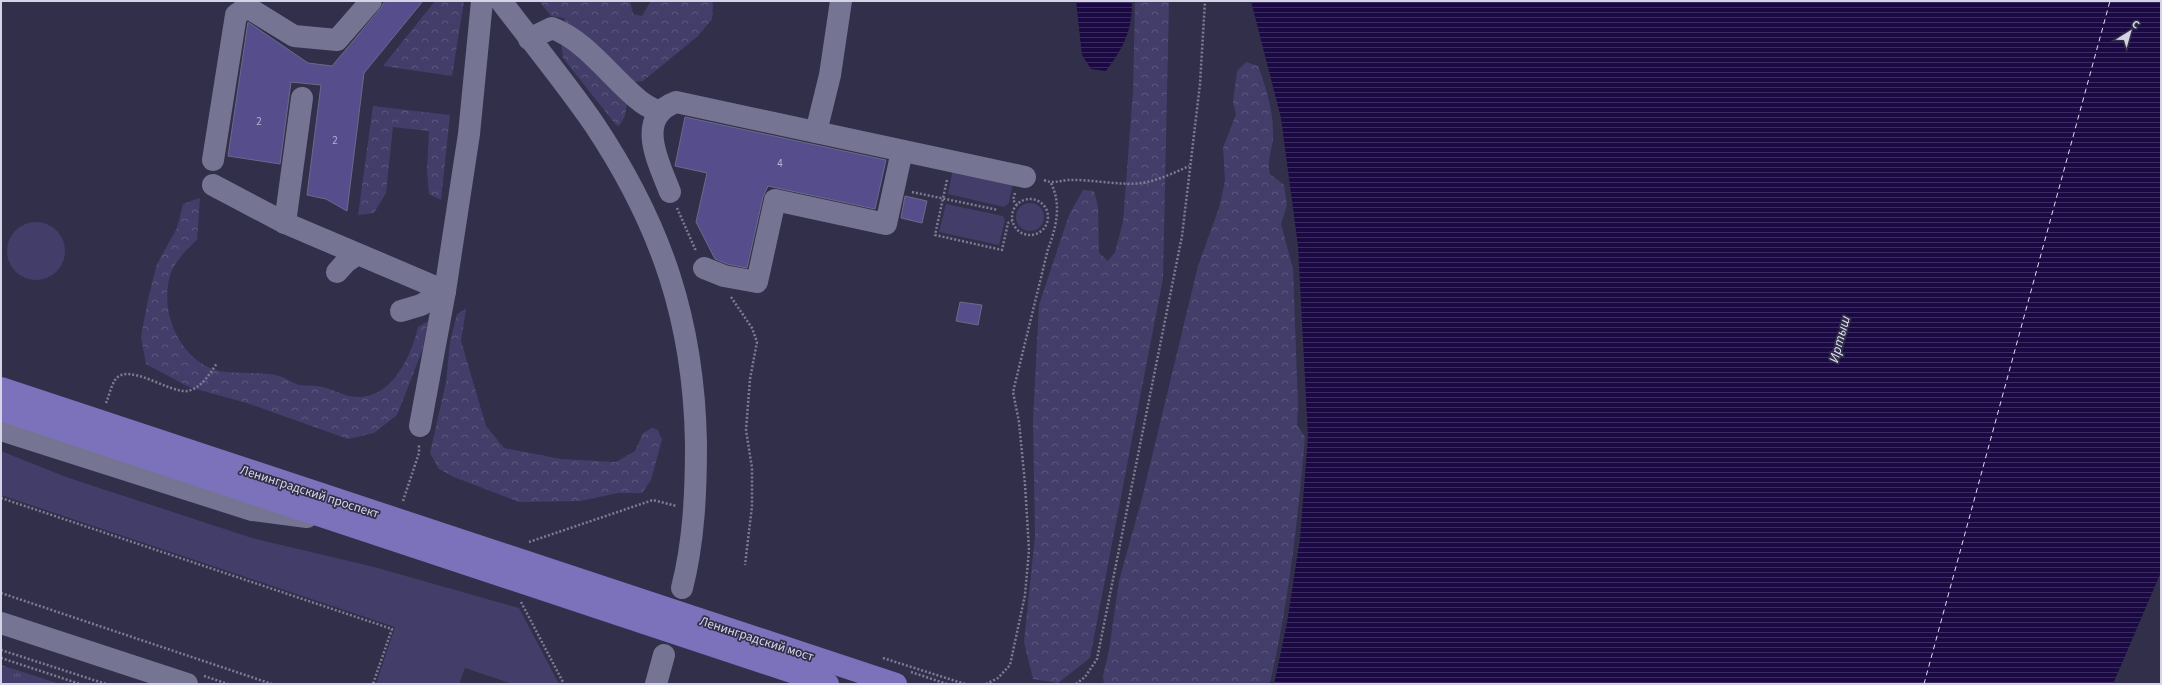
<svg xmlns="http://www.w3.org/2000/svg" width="2162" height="685" font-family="'Source Sans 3',sans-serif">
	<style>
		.green { fill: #433d6a }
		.forest { fill: url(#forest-crowns) }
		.park { fill: url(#park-tufts) }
		.water { fill: url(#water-rules) }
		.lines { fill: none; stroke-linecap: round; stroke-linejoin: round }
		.ferry { stroke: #dfdef1; stroke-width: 1; stroke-dasharray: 5 4; stroke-linecap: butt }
		.building { fill: #564d8c; stroke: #6c6a89 }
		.path { stroke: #7e7c93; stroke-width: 2.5; stroke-dasharray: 2 2; stroke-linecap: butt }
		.minor { stroke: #767493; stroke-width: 22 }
		.major { stroke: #7b72bb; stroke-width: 22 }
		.labels { text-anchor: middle; stroke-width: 3.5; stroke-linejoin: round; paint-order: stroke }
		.number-label { font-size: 11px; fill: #b5b2d0 }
		.street-label { font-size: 13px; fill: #d5d4e6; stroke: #322f4a }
		.water-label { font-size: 14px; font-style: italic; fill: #dfdef1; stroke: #322f4a }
	</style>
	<defs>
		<pattern id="forest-crowns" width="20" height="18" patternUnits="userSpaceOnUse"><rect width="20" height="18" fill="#433d6a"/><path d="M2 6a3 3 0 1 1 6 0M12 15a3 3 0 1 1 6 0" fill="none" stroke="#5d587f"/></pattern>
		<pattern id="park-tufts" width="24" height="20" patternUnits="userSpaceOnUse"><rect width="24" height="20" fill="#433d6a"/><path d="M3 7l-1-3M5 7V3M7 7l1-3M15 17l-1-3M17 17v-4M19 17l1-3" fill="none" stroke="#5d587f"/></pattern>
		<pattern id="water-rules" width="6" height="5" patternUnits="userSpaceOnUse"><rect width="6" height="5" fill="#1a0943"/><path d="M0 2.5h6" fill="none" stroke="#3a2c5e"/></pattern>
	</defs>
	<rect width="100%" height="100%" fill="#322f4a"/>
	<g class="green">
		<path d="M953 169 1013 182 1009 203 1004 207 948 194Z"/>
		<circle cx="1030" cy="217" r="14"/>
		<path d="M946 204 1003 216 1005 220 999 245 939 232Z"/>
		<circle cx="36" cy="251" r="29"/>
		<path d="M1 451 66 477 252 538 374 567 519 608 559 684H512L465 668 459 684H376L395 627 1 495Z"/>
	</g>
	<g class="forest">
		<path d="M435 1H464L452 76 383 66Z"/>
		<path d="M539 1H630L633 14 642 16 651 1H712L713 5 712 19 698 36 643 81 630 83 625 116 619 126 616 125 563 58 560 34 568 29 564 18 551 16Z"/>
		<path d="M1135 1H1169L1163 278 1090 658 1058 683 1033 679 1024 642 1035 536 1033 420 1039 305 1069 215 1083 190 1094 191 1098 206 1099 253 1108 261 1115 252 1123 222 1133 92Z"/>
		<path d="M1246 62 1258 66C1266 87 1273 110 1273 133 1274 148 1266 157 1270 174L1284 185 1287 205 1281 224 1293 269 1298 406 1297 425 1305 437C1298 519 1289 599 1271 679L1269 684H1104L1103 676 1109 650 1119 581 1142 498 1198 266 1219 208 1225 181 1223 148 1236 114 1233 102 1237 71Z"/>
		<path d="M373 106 450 115 441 200 429 194 427 171 429 131 393 127 386 193 374 213 358 215Z"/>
		<path d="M200 198 197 240C187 249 174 262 170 276 160 310 177 353 210 368 232 377 259 369 282 377 287 379 293 383 299 385 306 386 315 385 323 387 338 391 350 400 367 396 396 390 412 353 418 327L428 321 422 351 397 415 374 433 348 439 250 404 189 387 146 364 141 337 148 299 157 264 177 228 183 204Z"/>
		<path d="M466 309 461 341 486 426 504 448 561 459 616 462 635 451 643 433 652 428 658 430 662 440 651 480 642 493H618L580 501 519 502 454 477 439 469 430 453 446 382 450 342 457 314Z"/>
	</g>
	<path class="park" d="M1 665 60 684H1Z"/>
	<g class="water">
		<path d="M1076 1H1132C1132 32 1124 46 1106 71L1091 69 1082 55Z"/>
		<path d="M1251 1H2161V572L2113 684H1274L1287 623 1300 538 1308 437 1298 246 1281 118Z"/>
	</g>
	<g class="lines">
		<path class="ferry" d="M1924 684 2110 1"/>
	</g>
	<g class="building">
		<path d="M385 1H423L364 73 347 211 326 199 307 195 321 85 291 82 280 164 228 156 248 22 308 63 332 66 380 9Z"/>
		<path d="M685 117 886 160 875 209 768 186 763 197 747 268 727 264 715 259 696 222 707 173 675 166Z"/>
		<path d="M905 196 927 201 922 223 901 218Z"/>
		<path d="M960 302 982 305 978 325 956 321Z"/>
	</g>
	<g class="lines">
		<g class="path">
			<path d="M947 180 935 235 1002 250 1008 223 1012 221"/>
			<path d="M1044 180C1053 184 1058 181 1068 180 1091 179 1121 186 1142 183 1159 180 1174 173 1189 166"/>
			<path d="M912 192 998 210"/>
			<path d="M1015 193 1013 200 1017 205"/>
			<circle cx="1030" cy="217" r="18"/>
			<path d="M677 208 696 251"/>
			<path d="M731 297 752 328 757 342 750 379 746 430 752 468V506L745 565"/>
			<path d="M106 403C109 396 111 386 115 380 128 361 170 394 188 391 201 388 210 374 217 363"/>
			<path d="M1 498 392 629 373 684"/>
			<path d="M403 501 419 453V444"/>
			<path d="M529 542 653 500 676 506"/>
			<path d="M1 593 272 684"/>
			<path d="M521 602 564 684"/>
			<path d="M1 650 106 684"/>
			<path d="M1 658 80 684"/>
			<path d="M883 658 965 684"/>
			<path d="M911 672 947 684"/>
			<path d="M204 676 228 684"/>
			<path d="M986 684 998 678 1010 665 1025 595 1029 550 1025 484 1019 422 1013 392 1048 249C1056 228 1062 205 1051 183"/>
			<path d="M1076 684 1085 677 1097 659 1182 236 1200 84 1205 1"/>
		</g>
		<g class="minor">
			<path d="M501 1C532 42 565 82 594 124 662 226 694 322 696 444 696 492 694 541 682 588"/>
			<path d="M529 39 552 28C587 41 611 78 640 101 646 106 653 109 659 112"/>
			<path d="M816 132 830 75 841 1"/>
			<path d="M213 160 236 15 247 7 294 36 337 40 371 1"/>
			<path d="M213 185 285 223 445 291"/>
			<path d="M670 192C659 163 634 118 676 102L1025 177"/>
			<path d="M285 223 302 98"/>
			<path d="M704 268 724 276 757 282 775 200 886 224 902 151"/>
			<path d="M337 272 346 262 356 255"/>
			<path d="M401 311 421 305 445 291"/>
			<path d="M420 426 445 291 469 134 482 1"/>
			<path d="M1 430 252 510 307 517"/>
			<path d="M1 623 187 684"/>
			<path d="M656 684 664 655"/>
		</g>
		<g class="major">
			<path d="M1 388 896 684"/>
			<path d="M1 410 828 684"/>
		</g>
	</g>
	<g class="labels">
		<g class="number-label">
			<text x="259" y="125">2</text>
			<text x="335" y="144">2</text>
			<text x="780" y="167">4</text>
		</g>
		<g class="street-label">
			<text transform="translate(310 491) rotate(18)" y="5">Ленинградский проспект</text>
			<text transform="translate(757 638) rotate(18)" y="5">Ленинградский мост</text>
		</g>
		<g class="water-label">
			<text transform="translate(1839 339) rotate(-75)" y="5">Иртыш</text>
		</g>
	</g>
	<rect width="2162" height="685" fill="none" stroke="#d5d4e6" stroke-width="4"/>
	<g transform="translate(2130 32) rotate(37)" stroke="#322f4a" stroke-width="3" paint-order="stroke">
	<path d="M0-3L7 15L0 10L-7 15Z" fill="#d5d4e6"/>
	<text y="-6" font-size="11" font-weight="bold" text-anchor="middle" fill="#d5d4e6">С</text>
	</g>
</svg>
